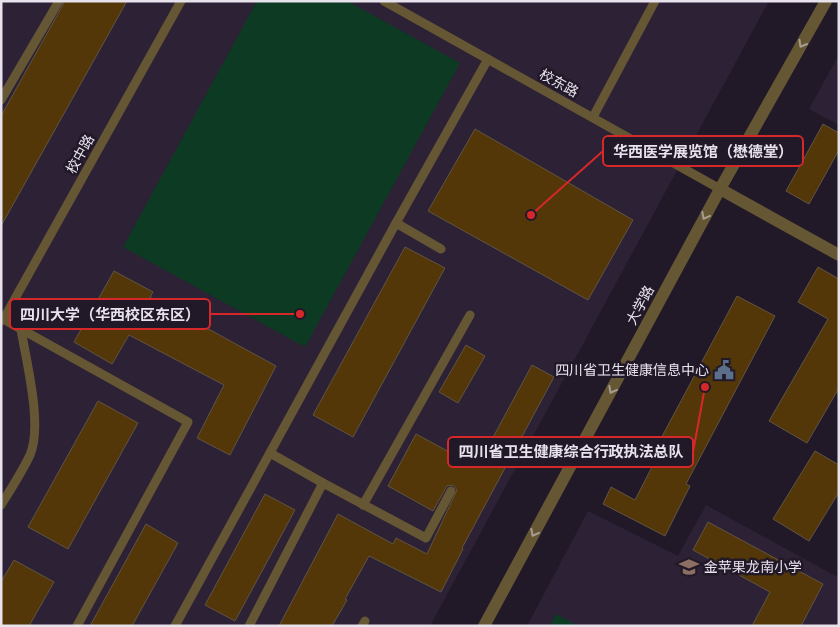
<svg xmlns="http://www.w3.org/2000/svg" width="840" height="627" font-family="'Roboto Condensed','Noto Sans SC',sans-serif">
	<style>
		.built { fill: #2d2135 }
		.green { fill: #0d3a22 }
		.building { fill: #543708; stroke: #605443 }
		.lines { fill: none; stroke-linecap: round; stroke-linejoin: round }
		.service { stroke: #655634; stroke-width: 9 }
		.minor { stroke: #655634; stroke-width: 12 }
		.tertiary { stroke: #655634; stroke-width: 12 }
		.oneway { stroke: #a69c90 }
		.labels { text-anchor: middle; stroke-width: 5; stroke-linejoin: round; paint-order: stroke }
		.street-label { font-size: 14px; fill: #e8e2ed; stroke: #211928 }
		.poi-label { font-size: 14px; fill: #e8e2ed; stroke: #211928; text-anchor: end }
		.leader { fill: none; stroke: #d62828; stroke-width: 2 }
		.callout-dot { fill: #d62828; stroke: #211928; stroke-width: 2 }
		.callout { fill: #211928; stroke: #d62828; stroke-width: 2 }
		.callout-label { font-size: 15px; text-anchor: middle; font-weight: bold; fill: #e8e2ed }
	</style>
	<rect width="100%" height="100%" fill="#211928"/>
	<g class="built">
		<path d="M1 1H769L430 626H1Z"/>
		<path d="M839 55V125L809 109Z"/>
		<path d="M706 505 839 578V626H527L588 511 678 556Z"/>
	</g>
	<g class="green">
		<path d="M257 1H347L460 63 305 347 123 247Z"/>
		<path d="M556 614 578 626H550Z"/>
	</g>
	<g class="building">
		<path d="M65 1H127L1 226V116Z"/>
		<path d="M823 124 839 133V150L809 204 786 191Z"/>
		<path d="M475 129 633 220 588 300 428 211Z"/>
		<path d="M405 247 445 268 353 437 313 415Z"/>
		<path d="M818 267 839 279V388L807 443 769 421 828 319 798 302Z"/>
		<path d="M114 271 153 292 150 297 276 366 230 455 197 438 224 385 129 335 112 364 74 342Z"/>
		<path d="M737 296 775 316 686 484 690 486 665 536 603 504 611 487 635 500 655 461 650 459Z"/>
		<path d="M466 345 485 356 458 403 439 392Z"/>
		<path d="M532 365 554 377 462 548 463 549 441 592 369 556 345 599 347 600 332 626H279L338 514 393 544 396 538 427 554 457 490 453 485 447 486 433 511 388 486 416 434 477 467Z"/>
		<path d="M98 401 138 423 68 549 28 527Z"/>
		<path d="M815 451 839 465V492L809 541 773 519Z"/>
		<path d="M265 494 295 510 235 621 205 605Z"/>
		<path d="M708 522 823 584 801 626H752L770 592 693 550Z"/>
		<path d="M146 524 178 543 132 626H90Z"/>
		<path d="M14 560 54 582 29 626H1V582Z"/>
	</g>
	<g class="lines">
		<g class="service">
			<path d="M384 1 720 189"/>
			<path d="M1 100 59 1"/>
			<path d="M593 117 655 1"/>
			<path d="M396 223 488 59"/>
			<path d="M1 318 188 422 77 626"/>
			<path d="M3 320 181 1"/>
			<path d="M323 483 426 538 451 491"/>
			<path d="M1 505C11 489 22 472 30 455 43 425 26 361 21 329"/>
			<path d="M363 505 470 315"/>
			<path d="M175 626 396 223 441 249"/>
			<path d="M249 626 323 483 270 453"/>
			<path d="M362 626 365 621"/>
		</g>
		<path class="minor" d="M720 189 839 255"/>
		<path class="tertiary" d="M484 626 720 189 826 1"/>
	</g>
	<defs><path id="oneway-chevron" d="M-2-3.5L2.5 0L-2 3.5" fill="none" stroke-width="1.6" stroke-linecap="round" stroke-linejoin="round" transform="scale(1.25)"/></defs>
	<g class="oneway">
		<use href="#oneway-chevron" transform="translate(802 44) rotate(120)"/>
		<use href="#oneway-chevron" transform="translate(705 216) rotate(118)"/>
		<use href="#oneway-chevron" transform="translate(612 390) rotate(118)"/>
		<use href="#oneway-chevron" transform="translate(534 533) rotate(118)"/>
	</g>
	<defs>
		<symbol id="civic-bare" viewBox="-9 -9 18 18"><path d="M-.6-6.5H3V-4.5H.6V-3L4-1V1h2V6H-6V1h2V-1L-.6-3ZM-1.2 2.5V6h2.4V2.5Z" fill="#5c6f8a" stroke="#211928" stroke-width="2.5" paint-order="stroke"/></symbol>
		<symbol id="school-bare" viewBox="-9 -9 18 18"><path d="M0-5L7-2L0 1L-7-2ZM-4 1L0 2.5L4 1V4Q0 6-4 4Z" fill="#8d6e63" stroke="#211928" stroke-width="2.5" paint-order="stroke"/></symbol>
	</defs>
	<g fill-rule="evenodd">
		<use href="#civic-bare" x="710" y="356" width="28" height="28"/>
		<use href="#school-bare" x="675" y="553" width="28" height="28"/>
	</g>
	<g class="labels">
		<g class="street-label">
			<text transform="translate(559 83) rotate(29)" y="5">校东路</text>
			<text transform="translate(80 154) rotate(-61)" y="5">校中路</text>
			<text transform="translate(640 305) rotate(-62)" y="5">大学路</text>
		</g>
		<g class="poi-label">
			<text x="709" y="375">四川省卫生健康信息中心</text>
			<text x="704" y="572" text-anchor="start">金苹果龙南小学</text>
		</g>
	</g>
	<path class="leader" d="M531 215L603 151M300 314L210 314M705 387L693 452"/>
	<g class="callout-dot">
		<circle cx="531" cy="215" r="5"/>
		<circle cx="300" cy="314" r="5"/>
		<circle cx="705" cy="387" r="5"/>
	</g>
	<g class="callout">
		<rect x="603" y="136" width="200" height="30" rx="5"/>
		<rect x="10" y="299" width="200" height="30" rx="5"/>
		<rect x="448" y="437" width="245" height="30" rx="5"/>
	</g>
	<g class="callout-label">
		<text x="703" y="157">华西医学展览馆（懋德堂）</text>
		<text x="110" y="320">四川大学（华西校区东区）</text>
		<text x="571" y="457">四川省卫生健康综合行政执法总队</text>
	</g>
	<rect width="840" height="627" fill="none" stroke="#e8e2ed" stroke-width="5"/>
</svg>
